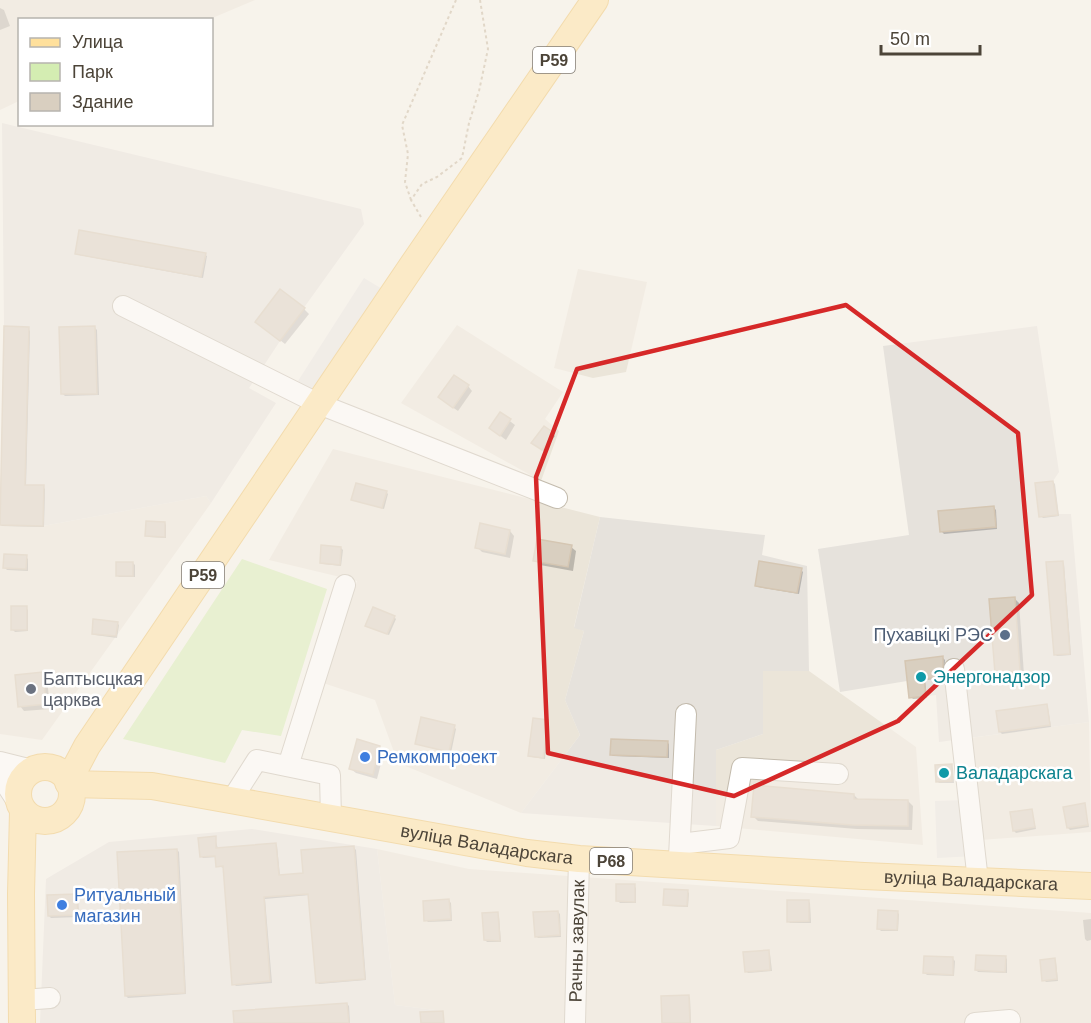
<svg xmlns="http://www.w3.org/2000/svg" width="1091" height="1023" font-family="Helvetica,sans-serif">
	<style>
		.residential { fill: #ebe5d9 }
		.industrial { fill: #e6e2dc }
		.green { fill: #d4edb2 }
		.parking { fill: #e8e6e3 }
		.shadow { fill: #0003 }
		.building { fill: #d9cfc0; stroke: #d5c6b2; stroke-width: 1.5 }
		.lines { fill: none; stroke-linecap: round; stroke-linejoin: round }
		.minor-casing { stroke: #c3bbad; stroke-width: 22 }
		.major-casing { stroke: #edc063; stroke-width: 28 }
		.path { stroke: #c6b79d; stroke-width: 2; stroke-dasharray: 3 3; stroke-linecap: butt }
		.minor { stroke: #fff; stroke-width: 20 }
		.major { stroke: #ffe09c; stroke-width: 26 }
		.marked { fill: none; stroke: #d62828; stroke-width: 4.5; stroke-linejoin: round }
		.service-dot { fill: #5c6f8a; stroke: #fff; stroke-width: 2 }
		.culture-dot { fill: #0f9aa8; stroke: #fff; stroke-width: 2 }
		.worship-dot { fill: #6b7280; stroke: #fff; stroke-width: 2 }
		.shop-dot { fill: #3f7fe0; stroke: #fff; stroke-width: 2 }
		.labels { text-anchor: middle; stroke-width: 5; stroke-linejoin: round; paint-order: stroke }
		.shield { fill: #fff; stroke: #827c74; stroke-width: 1.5 }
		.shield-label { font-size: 16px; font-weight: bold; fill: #4c4438 }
		.service-label { font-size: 18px; fill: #4e5e75; stroke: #fff; text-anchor: end }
		.culture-label { font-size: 18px; fill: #0d838f; stroke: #fff; text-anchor: start }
		.worship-label { font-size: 18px; fill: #5b616d; stroke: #fff; text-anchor: start }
		.shop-label { font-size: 18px; fill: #366cbe; stroke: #fff; text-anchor: start }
		.street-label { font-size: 18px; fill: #4c4438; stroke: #fff }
	</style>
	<rect width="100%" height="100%" fill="#f7f3eb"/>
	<g class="residential">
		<path d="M0 0H255L210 19 20 20 19 101 0 110Z"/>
		<path d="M578 269 647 282 626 372 593 378 554 368Z"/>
		<path d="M457 325 563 392 545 419 559 431 541 481 401 403Z"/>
		<path d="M333 449 600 517 574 627 584 631 565 700 580 735 521 813 398 763 375 700 323 683 357 581 269 560Z"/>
		<path d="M206 496 211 503 42 740 0 734V525L43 526Z"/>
		<path d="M763 671H809L916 747 923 845 716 826V750L763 734Z"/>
		<path d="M1089 722 1091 832 980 840 970 738Z"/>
		<path d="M377 849 469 869 1091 913V1023H444L443 1011 395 1005Z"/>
	</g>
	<g class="industrial">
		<path d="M2 123 361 209 364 224 280 341 249 388 276 403 211 503 206 496 43 526 0 525 4 326Z"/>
		<path d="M1037 326 1059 472 1053 481 1058 514H1071L1089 722 939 742 936 695 909 698 907 681 840 692 818 549 909 535 883 346Z"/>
		<path d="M600 517 765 535 762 555 807 566 809 671H763V734L716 750V826L521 813 580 735 565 700 584 631 574 628Z"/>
		<path d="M252 829 377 849 395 1005 443 1011 444 1023H40L46 879 109 842Z"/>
	</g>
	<path class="green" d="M242 559 327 589 281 736 242 730 225 763 123 739Z"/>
	<g class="parking">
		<path d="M364 278 382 289 316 393 298 381Z"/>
		<path d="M968 800 975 856 937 858 935 801Z"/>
	</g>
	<g class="shadow">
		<path d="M0 8 4 10 10 26 0 30Z"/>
		<path d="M77 253 205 255 207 256 203 278 79 255Z"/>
		<path d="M304 309 309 314 285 344 262 326Z"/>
		<path d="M95 328 97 330 99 395 65 396 63 394Z"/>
		<path d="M28 329 30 331 26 486 43 487 45 489 44 527 2 526 0 524Z"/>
		<path d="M468 386 472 391 458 411 445 402Z"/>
		<path d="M500 414 515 425 506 440 490 428Z"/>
		<path d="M553 434 555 436 544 451 535 445Z"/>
		<path d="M1053 482 1055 484 1059 516 1043 518 1041 516Z"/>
		<path d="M386 492 388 494 384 509 353 500Z"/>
		<path d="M994 508 996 510 997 529 944 534 942 532Z"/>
		<path d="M165 523 166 525V538L149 537 147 535Z"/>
		<path d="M510 531 514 536 510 558 482 552 477 547Z"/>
		<path d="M571 547 576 551 573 571 540 565 535 560Z"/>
		<path d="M341 548 343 550 341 566 323 564 321 562Z"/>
		<path d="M26 557 28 559V571L7 570 5 568Z"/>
		<path d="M1062 562 1064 564 1071 655 1057 656 1055 654Z"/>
		<path d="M133 563 135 565V577H119L117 575Z"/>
		<path d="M801 570 803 572 799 594 758 587 756 585Z"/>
		<path d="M1014 598 1019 603 1024 675 1001 677 996 672Z"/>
		<path d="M26 608 28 610V631L15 632 13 630Z"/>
		<path d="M394 617 396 619 389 635 369 627Z"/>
		<path d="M117 623 119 625 117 638 95 635 93 633Z"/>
		<path d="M943 658 945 660 944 678 925 680 927 698 913 699 911 697 907 662Z"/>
		<path d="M43 673 47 678 50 709 24 711 20 706Z"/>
		<path d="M1046 706 1048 708 1051 727 1002 734 1000 732Z"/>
		<path d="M547 721 549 723 545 759 532 757 530 755Z"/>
		<path d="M454 727 456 729 451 753 416 744Z"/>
		<path d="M667 742 669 744V758L613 756 611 754Z"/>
		<path d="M380 747 384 752 377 779 356 773 351 769Z"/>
		<path d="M951 766 953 768 954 783H939L937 781Z"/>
		<path d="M854 795 859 800 908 801 913 806 912 830 857 829 758 821 753 816Z"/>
		<path d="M1084 805 1089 827 1070 830 1068 828Z"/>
		<path d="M1031 810 1036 829 1016 833 1014 831Z"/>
		<path d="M215 838 218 849 275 844 277 846 280 876 305 874 354 848 356 850 366 980 319 984 317 982 310 895 265 899 272 983 236 986 234 984 224 868 218 866 217 857 203 858 201 856Z"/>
		<path d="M177 850 179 852 186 994 128 998 126 996Z"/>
		<path d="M634 886 636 888V903H620L618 901Z"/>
		<path d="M687 891 689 893 688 907 667 906 665 904Z"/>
		<path d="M76 895 78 897 79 917 51 918 49 916Z"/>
		<path d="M449 901 451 903 452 921 428 922 426 920Z"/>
		<path d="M808 901 810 903 811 923H790L788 921Z"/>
		<path d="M558 912 560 914 561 937 538 938 536 936Z"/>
		<path d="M897 912 899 914 898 931H881L879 929Z"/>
		<path d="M497 914 499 916 501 942H487L485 940Z"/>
		<path d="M1091 919V940L1087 941 1085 939 1083 920Z"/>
		<path d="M768 952 770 954 772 971 748 973 746 971Z"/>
		<path d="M1005 957 1007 959V973L978 972 976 970Z"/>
		<path d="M953 959 955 961 954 976 927 975 925 973Z"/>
		<path d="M1054 960 1056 962 1058 981 1046 982 1044 980Z"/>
		<path d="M688 996 690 998 691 1023H663Z"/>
		<path d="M347 1004 349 1006 350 1023H236Z"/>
	</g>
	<g class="building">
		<path d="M79 230 206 253 201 277 75 254Z"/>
		<path d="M280 289 305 308 280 341 255 322Z"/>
		<path d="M4 326 29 327 25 485H44L43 526 0 525Z"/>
		<path d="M95 326 97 394H61L59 327Z"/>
		<path d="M454 375 469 385 453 408 438 397Z"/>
		<path d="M500 412 511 419 500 436 489 428Z"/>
		<path d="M544 426 554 433 542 450 531 443Z"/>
		<path d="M1053 481 1058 515 1039 517 1035 483Z"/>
		<path d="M356 483 387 491 382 508 351 500Z"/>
		<path d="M994 506 996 527 940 532 938 511Z"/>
		<path d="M146 521 165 522V537L145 536Z"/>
		<path d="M480 523 510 530 505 554 475 548Z"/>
		<path d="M537 539 572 545 568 567 533 561Z"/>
		<path d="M321 545 341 547 340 565 320 563Z"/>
		<path d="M4 554 27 555 26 569 3 568Z"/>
		<path d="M759 561 802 568 797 593 755 586Z"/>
		<path d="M1063 561 1070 654 1054 655 1046 562Z"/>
		<rect x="116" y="562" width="17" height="14"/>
		<path d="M1015 597 1020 671 995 673 989 599Z"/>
		<rect x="11" y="606" width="16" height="24"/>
		<path d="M373 607 395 616 387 634 365 626Z"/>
		<path d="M93 619 118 622 116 636 92 634Z"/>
		<path d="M943 656V677L924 679 926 696 909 698 905 661Z"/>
		<path d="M43 672 46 704 18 707 15 675Z"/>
		<path d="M1047 704 1050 725 999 732 996 711Z"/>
		<path d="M421 717 455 725 449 752 415 744Z"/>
		<path d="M533 718 548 720 543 758 528 756Z"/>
		<path d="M357 739 380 746 373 775 349 769Z"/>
		<path d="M611 739 668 741 667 757 610 755Z"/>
		<path d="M952 764V781L936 782 935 765Z"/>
		<path d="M754 785 854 794V799L908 800V826L852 825 751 817Z"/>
		<path d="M1085 803 1088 825 1067 828 1063 807Z"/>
		<path d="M1032 809 1035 827 1013 831 1010 812Z"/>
		<path d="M216 836V848L276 843 279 875 303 873 301 850 354 846 365 979 316 983 308 894 264 897 270 981 232 985 223 866 216 867 215 856 200 857 198 838Z"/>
		<path d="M177 849 185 993 125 996 117 852Z"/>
		<path d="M616 884H635V902L616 901Z"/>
		<path d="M664 889 688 890 687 906 663 905Z"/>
		<path d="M77 894 78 915 48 916 47 895Z"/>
		<path d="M449 899 451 919 424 921 423 901Z"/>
		<path d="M787 900H809V921L787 922Z"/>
		<path d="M878 910 898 911 897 930 877 929Z"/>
		<path d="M558 911 560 935 535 937 533 912Z"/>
		<path d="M498 912 500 941 484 940 482 913Z"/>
		<path d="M769 950 770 970 745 972 743 952Z"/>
		<path d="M976 955 1006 956 1005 972 975 970Z"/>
		<path d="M924 956 953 957V975L923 973Z"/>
		<path d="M1055 958 1057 979 1042 981 1040 960Z"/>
		<path d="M689 995 690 1023H662L661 996Z"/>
		<path d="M347 1003 349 1023H234L233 1011Z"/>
		<path d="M443 1011 444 1023H421L420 1012Z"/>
	</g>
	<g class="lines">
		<defs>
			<g id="minor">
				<path d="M123 306 319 404 557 498"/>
				<path d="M954 669 978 881"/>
				<path d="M0 762 32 770"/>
				<path d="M288 766 345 585"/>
				<path d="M0 775 20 806"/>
				<path d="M231 801 257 760 330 775 331 819"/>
				<path d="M680 844 729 838 742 768 838 774"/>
				<path d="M679 857 686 714"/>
				<path d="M22 1000 50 998"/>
				<path id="s1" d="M575 1023 579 859"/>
				<path d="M975 1023 1010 1020"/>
			</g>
			<g id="major">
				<circle cx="45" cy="794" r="27"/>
				<path d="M68 782 87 746 416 260 595 0"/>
				<path id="s2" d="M69 784 152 786 527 853 579 859 864 876 1091 886"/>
				<path d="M22 1023 21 894 23 811"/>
			</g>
		</defs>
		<use href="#minor" class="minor-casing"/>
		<use href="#major" class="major-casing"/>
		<g class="path">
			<path d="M411 200 405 182 408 154 402 125 456 0"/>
			<path d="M421 217 411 200 422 184 437 177 462 158 469 123 479 91 488 49 480 0"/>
		</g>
		<use href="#minor" class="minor"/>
		<use href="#major" class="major"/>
	</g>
	<path d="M0 0H1091V1023H0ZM846 305 1018 433 1032 595 898 721 734 796 548 753 536 477 577 369Z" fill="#f7f3eb" fill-opacity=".55" fill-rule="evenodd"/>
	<path class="marked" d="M846 305 1018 433 1032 595 898 721 734 796 548 753 536 477 577 369Z"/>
	<circle class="service-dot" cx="1005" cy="635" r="6"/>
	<g class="culture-dot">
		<circle cx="921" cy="677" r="6"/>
		<circle cx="944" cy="773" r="6"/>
	</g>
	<circle class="worship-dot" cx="31" cy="689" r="6"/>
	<g class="shop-dot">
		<circle cx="365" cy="757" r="6"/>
		<circle cx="62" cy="905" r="6"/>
	</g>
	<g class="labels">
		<g class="shield">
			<rect x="533" y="47" width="42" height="26" rx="4.5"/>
			<rect x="182" y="562" width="42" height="26" rx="4.5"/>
			<rect x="590" y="848" width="42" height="26" rx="4.5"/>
		</g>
		<g class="shield-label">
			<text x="554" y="66">Р59</text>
			<text x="203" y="581">Р59</text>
			<text x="611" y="867">Р68</text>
		</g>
		<g class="service-label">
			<text x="993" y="641">Пухавіцкі РЭС</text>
		</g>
		<g class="culture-label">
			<text x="933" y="683">Энергонадзор</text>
			<text x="956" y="779">Валадарскага</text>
		</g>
		<g class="worship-label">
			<text x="43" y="685">Баптысцкая<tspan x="43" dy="21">царква</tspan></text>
		</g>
		<g class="shop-label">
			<text x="377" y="763">Ремкомпроект</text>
			<text x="74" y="901">Ритуальный<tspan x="74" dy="21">магазин</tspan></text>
		</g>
		<g class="street-label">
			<text dy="6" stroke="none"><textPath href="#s2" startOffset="423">вуліца Валадарскага</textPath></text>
			<text dy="6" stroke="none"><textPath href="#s2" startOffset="909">вуліца Валадарскага</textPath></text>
			<text dy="6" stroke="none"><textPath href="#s1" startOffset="82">Рачны завулак</textPath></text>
		</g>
	</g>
	<rect x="18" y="18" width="195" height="108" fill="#ffffff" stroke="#b7b4af" stroke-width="1.5"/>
	<rect x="30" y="38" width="30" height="9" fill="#ffe09c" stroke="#b7b4af" stroke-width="1.5"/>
	<text x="72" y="48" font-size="18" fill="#4c4438">Улица</text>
	<rect x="30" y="63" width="30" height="18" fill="#d4edb2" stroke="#b7b4af" stroke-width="1.5"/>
	<text x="72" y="78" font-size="18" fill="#4c4438">Парк</text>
	<rect x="30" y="93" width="30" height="18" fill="#d9cfc0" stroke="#b7b4af" stroke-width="1.5"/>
	<text x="72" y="108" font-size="18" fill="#4c4438">Здание</text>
	<path d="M881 45v9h99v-9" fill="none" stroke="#4c4438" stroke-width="3"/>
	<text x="890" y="45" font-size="18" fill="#4c4438" stroke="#ffffff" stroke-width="4.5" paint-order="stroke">50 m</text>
</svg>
